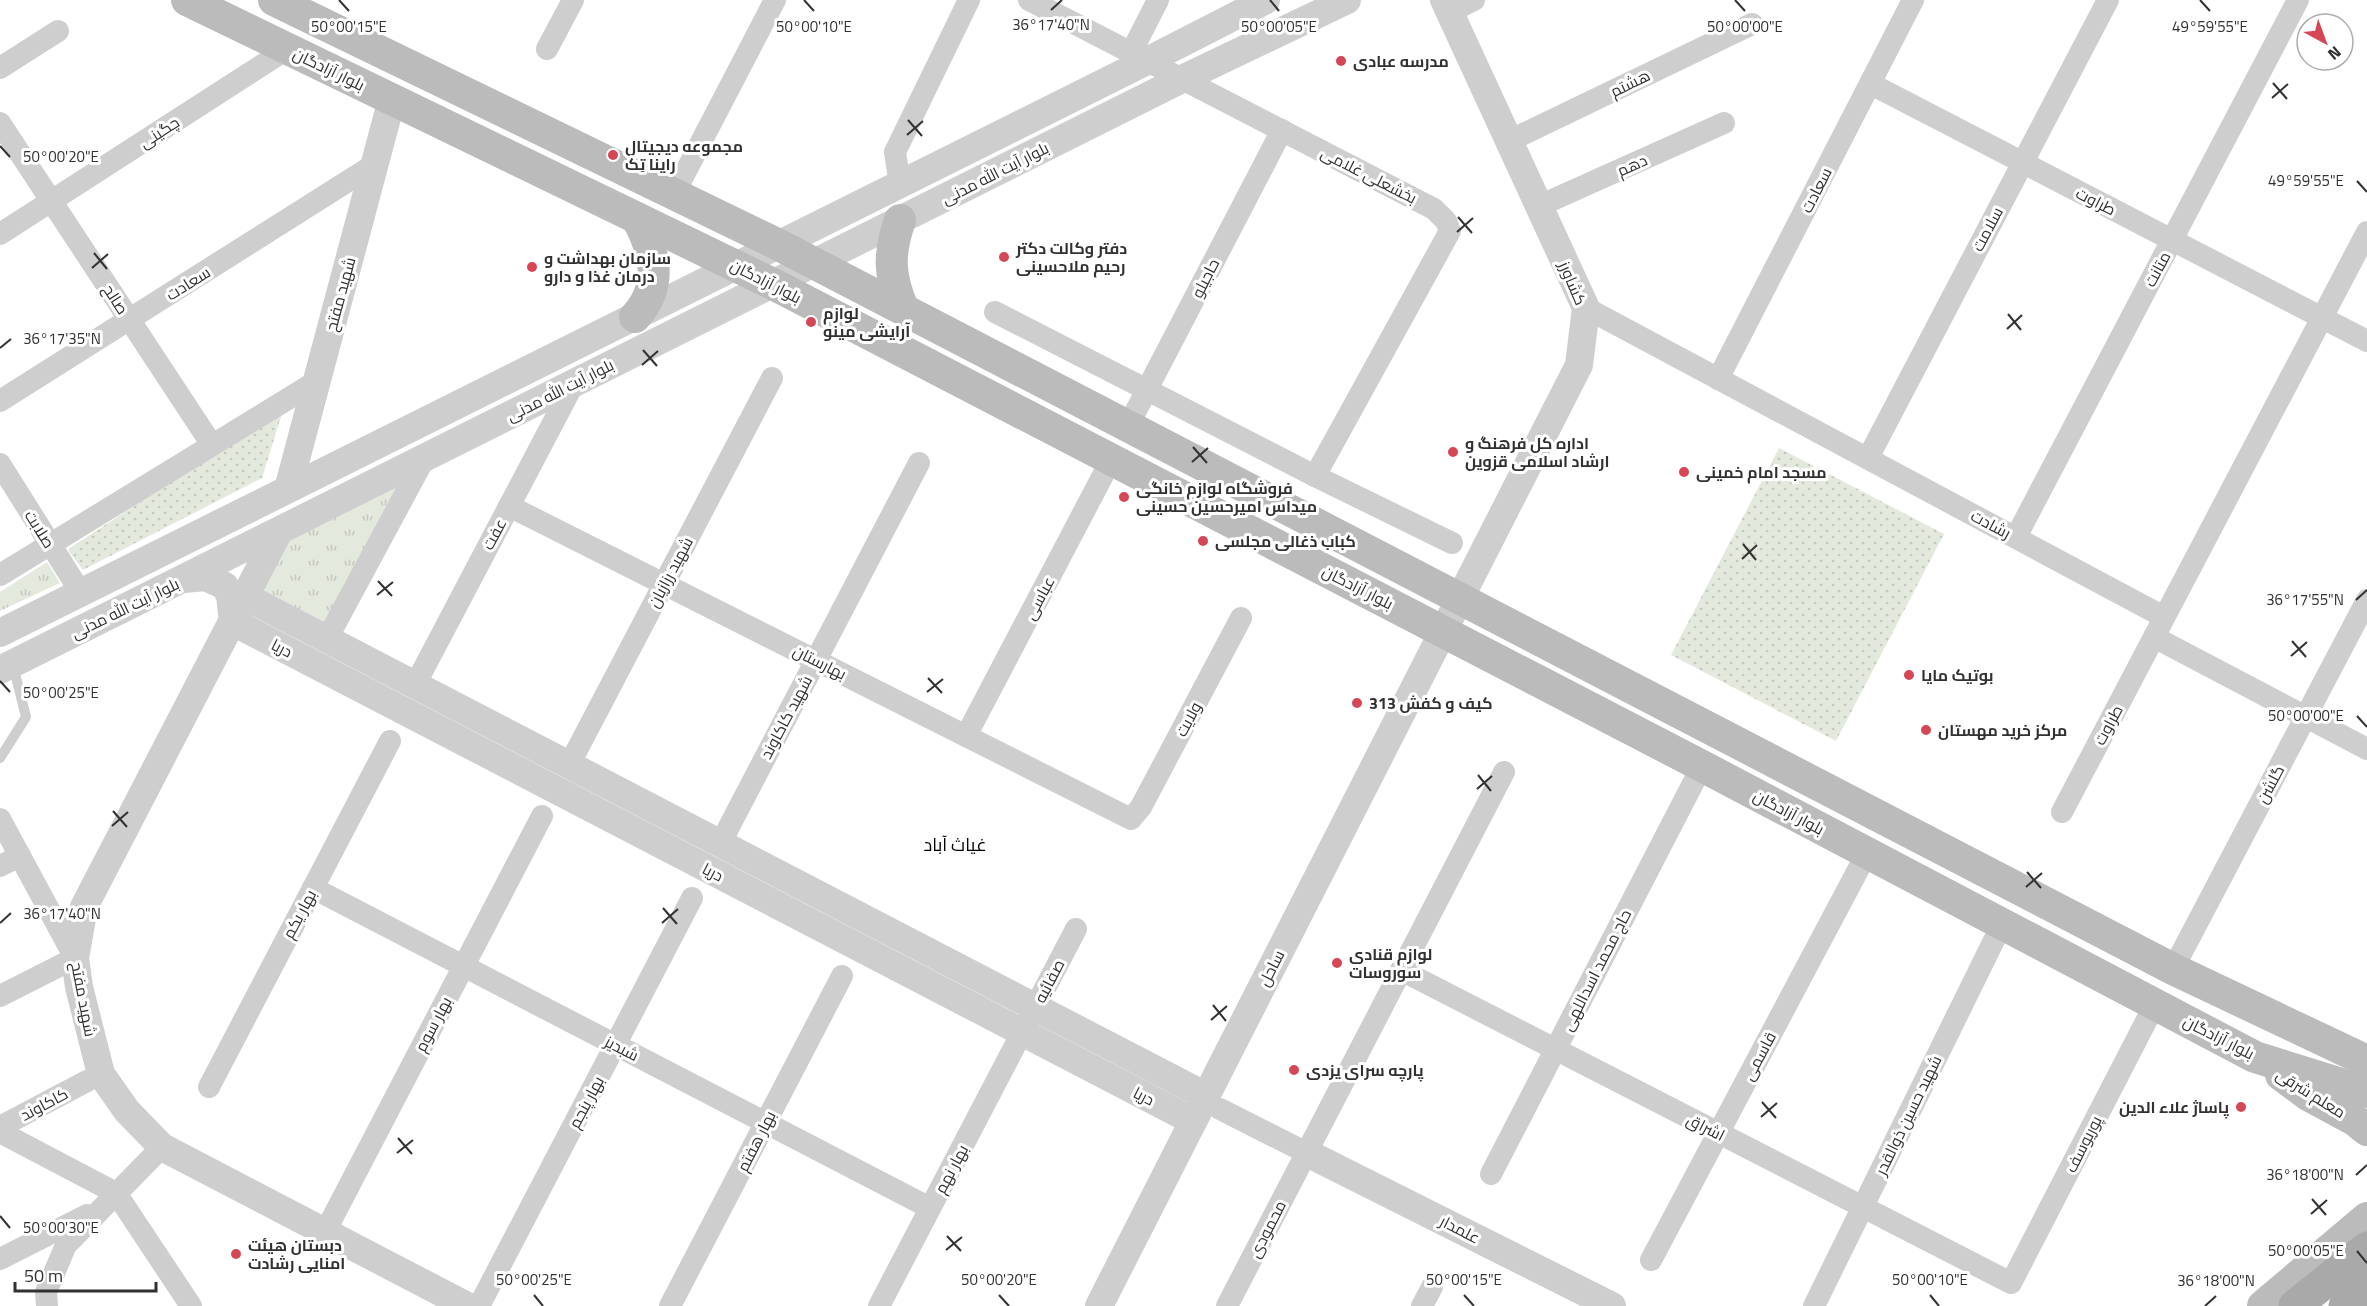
<svg xmlns="http://www.w3.org/2000/svg" width="2367" height="1306" font-family="'Titillium Web',Cairo,sans-serif">
	<style>
		.grass { fill: url(#grass-tufts) }
		.park { fill: url(#park-dots) }
		.lines { fill: none; stroke-linecap: round; stroke-linejoin: round }
		.service { stroke: #cecece; stroke-width: 10 }
		.minor { stroke: #cecece; stroke-width: 22 }
		.tertiary { stroke: #cecece; stroke-width: 28 }
		.secondary { stroke: #bbb; stroke-width: 32 }
		.primary { stroke: #a9a9a9; stroke-width: 33 }
		.ticks { fill: none; stroke: #313131; stroke-width: 2 }
		.poi-dot { fill: #d54656; stroke: #fff; stroke-width: 2 }
		.labels { text-anchor: middle; stroke-width: 6; stroke-linejoin: round; paint-order: stroke }
		.poi-label { font-size: 16px; font-weight: bold; fill: #313131; stroke: #fff; text-anchor: start }
		.street-label { font-size: 16px; fill: #313131; stroke: #fff }
		.neighbourhood-label { font-size: 18px; fill: #000; stroke: #fff }
		.ticks-label { font-size: 15px; text-anchor: middle; fill: #313131; stroke: #fff; stroke-width: 6; stroke-linejoin: round; paint-order: stroke }
	</style>
	<defs>
		<pattern id="grass-tufts" width="24" height="20" patternUnits="userSpaceOnUse" patternTransform="scale(1.5)"><rect width="24" height="20" fill="#e4e9de"/><path d="M3 7l-1-3M5 7V3M7 7l1-3M15 17l-1-3M17 17v-4M19 17l1-3" fill="none" stroke="#c4c8bf"/></pattern>
		<pattern id="park-dots" width="8" height="8" patternUnits="userSpaceOnUse" patternTransform="scale(1.5)"><rect width="8" height="8" fill="#e4e9de"/><path d="M2 2h.1M6 6h.1" fill="none" stroke="#c4c8bf" stroke-width="1.8" stroke-linecap="round"/></pattern>
	</defs>
	<rect width="100%" height="100%" fill="#fff"/>
	<g class="grass">
		<path d="M424 459 327 639 246 597 279 531Z"/>
		<path d="M47 562 60 583 0 611V592Z"/>
	</g>
	<g class="park">
		<path d="M284 407 262 478 83 570 69 552 70 548Z"/>
		<path d="M1779 448 1944 534 1836 741 1671 655Z"/>
	</g>
	<g class="lines">
		<path class="service" d="M0 758 26 717 13 665"/>
		<g class="minor">
			<path d="M1029 0 1434 209 1446 221 1450 231 1315 476"/>
			<path d="M1450 12 1474 0"/>
			<path d="M547 49 573 0"/>
			<path d="M1131 53 1158 0"/>
			<path d="M0 68 58 31"/>
			<path d="M1871 84 2367 341"/>
			<path d="M0 123 212 445"/>
			<path d="M1509 141 1752 24"/>
			<path d="M900 185 895 152 969 0"/>
			<path d="M674 194 775 0"/>
			<path d="M1539 206 1724 123"/>
			<path d="M0 234 287 49"/>
			<path d="M1586 308 2164 617"/>
			<path d="M995 312 1315 476 1452 543"/>
			<path d="M1718 379 1913 0"/>
			<path d="M0 401 375 164"/>
			<path d="M1128 426 1282 130"/>
			<path d="M1868 458 2108 0"/>
			<path d="M0 464 81 593"/>
			<path d="M509 506 1131 819 1141 807 1241 618"/>
			<path d="M2016 537 2298 0"/>
			<path d="M0 575 317 381"/>
			<path d="M2154 637 2367 749"/>
			<path d="M327 639 424 459"/>
			<path d="M415 685 574 383"/>
			<path d="M966 736 1111 460"/>
			<path d="M569 765 772 378"/>
			<path d="M2062 812 2367 232"/>
			<path d="M0 819 75 958 0 996"/>
			<path d="M720 844 919 463"/>
			<path d="M0 866 20 856"/>
			<path d="M313 888 930 1208"/>
			<path d="M2173 969 2367 600"/>
			<path d="M1401 970 2011 1283 2155 1004"/>
			<path d="M209 1087 390 741"/>
			<path d="M1220 1109 1307 1153"/>
			<path d="M0 1127 87 1081"/>
			<path d="M0 1132 116 1193 191 1306"/>
			<path d="M1491 1174 1702 766"/>
			<path d="M325 1232 542 816"/>
			<path d="M0 1259 87 1215"/>
			<path d="M1651 1260 1867 853"/>
			<path d="M47 1306 46 1292 66 1245 162 1147"/>
			<path d="M479 1306 692 898"/>
			<path d="M670 1306 842 976"/>
			<path d="M879 1306 1076 929"/>
			<path d="M1227 1306 1504 772"/>
			<path d="M1422 1306 1432 1287"/>
			<path d="M1814 1306 2002 924"/>
		</g>
		<g class="tertiary">
			<path d="M288 489 392 99"/>
			<path d="M279 531 84 907 75 958 79 987 101 1074 127 1111 162 1147 467 1306"/>
			<path d="M184 579 206 577 225 586 230 596 233 622 1193 1121"/>
			<path d="M246 597 1206 1096"/>
			<path d="M0 633 1147 61 1266 0"/>
			<path d="M0 670 1182 79 1347 0"/>
			<path d="M1307 1153 1612 1306"/>
			<path d="M1099 1306 1579 365 1586 308 1444 0"/>
		</g>
		<g class="secondary">
			<path d="M187 0 773 284 1702 766 2255 1057 2367 1092"/>
			<path d="M274 0 779 245 2173 969 2367 1061"/>
			<path d="M900 220C888 255 889 275 903 309"/>
			<path d="M635 317C664 285 655 252 637 218"/>
			<path d="M2281 1075 2308 1095 2356 1121 2367 1130"/>
			<path d="M2263 1306 2367 1218"/>
		</g>
		<g class="primary">
			<path d="M2295 1306 2367 1248"/>
			<path d="M2345 1306 2367 1284"/>
		</g>
	</g>
	<path class="ticks" d="M339 0 349 11M804 0 814 11M1270 0 1279 11M1735 0 1745 11M2200 0 2210 11M1051 10 1062 0M2273 83 2287 99M2272 98 2288 84M908 120 922 136M907 135 923 121M0 146 10 157M2357 181 2367 192M1458 217 1472 233M1457 232 1473 218M94 253 107 269M92 268 108 254M2008 314 2021 330M2007 329 2022 315M0 348 11 339M643 350 657 366M642 365 658 351M1193 447 1207 463M1192 462 1208 448M1743 544 1756 560M1742 559 1757 545M378 581 392 596M377 595 393 582M2356 600 2367 590M2292 641 2306 657M2291 656 2307 642M928 678 942 693M0 681 10 692M927 692 943 679M2357 716 2367 727M1478 775 1491 791M1477 789 1492 776M113 811 127 827M112 826 128 812M2027 872 2041 888M2026 887 2042 873M663 908 677 924M0 923 11 913M662 923 678 909M1213 1005 1226 1021M1211 1020 1227 1006M1762 1102 1776 1118M1761 1117 1777 1103M398 1138 412 1154M397 1153 413 1140M2356 1175 2367 1165M2312 1199 2326 1215M2311 1214 2327 1200M0 1216 10 1228M947 1236 961 1251M946 1250 962 1237M2357 1251 2367 1263M534 1295 543 1306M999 1295 1009 1306M1464 1295 1474 1306M1930 1295 1939 1306M2205 1306 2216 1296"/>
	<g class="poi-dot">
		<circle cx="1341" cy="61" r="6"/>
		<circle cx="613" cy="155" r="6"/>
		<circle cx="1004" cy="257" r="6"/>
		<circle cx="532" cy="267" r="6"/>
		<circle cx="811" cy="322" r="6"/>
		<circle cx="1453" cy="452" r="6"/>
		<circle cx="1684" cy="472" r="6"/>
		<circle cx="1124" cy="497" r="6"/>
		<circle cx="1203" cy="541" r="6"/>
		<circle cx="1909" cy="675" r="6"/>
		<circle cx="1357" cy="703" r="6"/>
		<circle cx="1926" cy="730" r="6"/>
		<circle cx="1337" cy="963" r="6"/>
		<circle cx="1294" cy="1070" r="6"/>
		<circle cx="2241" cy="1107" r="6"/>
		<circle cx="236" cy="1254" r="6"/>
	</g>
	<g class="labels">
		<g class="poi-label">
			<text x="1353" y="67">مدرسه عبادی</text>
			<text x="625" y="152">مجموعه دیجیتال<tspan x="625" dy="18">راینا تِک</tspan></text>
			<text x="1016" y="254">دفتر وکالت دکتر<tspan x="1016" dy="18">رحیم ملاحسینی</tspan></text>
			<text x="544" y="264">سازمان بهداشت و<tspan x="544" dy="18">درمان غذا و دارو</tspan></text>
			<text x="823" y="319">لوازم<tspan x="823" dy="18">آرایشی مینو</tspan></text>
			<text x="1465" y="449">اداره کل فرهنگ و<tspan x="1465" dy="18">ارشاد اسلامی قزوین</tspan></text>
			<text x="1696" y="478">مسجد امام خمینی</text>
			<text x="1136" y="494">فروشگاه لوازم خانگی<tspan x="1136" dy="18">میداس امیرحسین حسینی</tspan></text>
			<text x="1215" y="547">کباب ذغالی مجلسی</text>
			<text x="1921" y="681">بوتیک مایا</text>
			<text x="1369" y="709">کیف و کفش 313</text>
			<text x="1938" y="736">مرکز خرید مهستان</text>
			<text x="1349" y="960">لوازم قنادی<tspan x="1349" dy="18">سوروسات</tspan></text>
			<text x="1306" y="1076">پارچه سرای یزدی</text>
			<text x="2229" y="1113" text-anchor="end">پاساژ علاء الدین</text>
			<text x="248" y="1251">دبستان هیئت<tspan x="248" dy="18">امنایی رشادت</tspan></text>
		</g>
		<g class="street-label">
			<text transform="translate(329 69) rotate(26)" y="6">بلوار آزادگان</text>
			<text transform="translate(1630 83) rotate(-26)" y="6">هشتم</text>
			<text transform="translate(159 132) rotate(-33)" y="6">چگینی</text>
			<text transform="translate(1632 165) rotate(-24)" y="6">دهم</text>
			<text transform="translate(995 173) rotate(-27)" y="6">بلوار آیت الله مدنی</text>
			<text transform="translate(1369 175) rotate(27)" y="6">بخشعلی غلامی</text>
			<text transform="translate(1816 190) rotate(-63)" y="6">سعادت</text>
			<text transform="translate(2096 201) rotate(27)" y="6">طراوت</text>
			<text transform="translate(1987 229) rotate(-62)" y="6">سلامت</text>
			<text transform="translate(2157 269) rotate(-62)" y="6">متانت</text>
			<text transform="translate(1205 278) rotate(-63)" y="6">حاجیلو</text>
			<text transform="translate(766 281) rotate(27)" y="6">بلوار آزادگان</text>
			<text transform="translate(188 283) rotate(-32)" y="6">سعادت</text>
			<text transform="translate(1573 283) rotate(67)" y="6">کشاورز</text>
			<text transform="translate(340 294) rotate(-75)" y="6">شهید مفتح</text>
			<text transform="translate(116 299) rotate(57)" y="6">صالح</text>
			<text transform="translate(560 390) rotate(-27)" y="6">بلوار آیت الله مدنی</text>
			<text transform="translate(1991 524) rotate(28)" y="6">رشادت</text>
			<text transform="translate(40 529) rotate(58)" y="6">صلابت</text>
			<text transform="translate(494 534) rotate(-62)" y="6">عفت</text>
			<text transform="translate(670 572) rotate(-62)" y="6">شهید رزازیان</text>
			<text transform="translate(1358 587) rotate(27)" y="6">بلوار آزادگان</text>
			<text transform="translate(1039 598) rotate(-62)" y="6">عباسی</text>
			<text transform="translate(125 608) rotate(-26)" y="6">بلوار آیت الله مدنی</text>
			<text transform="translate(282 648) rotate(27)" y="6">دریا</text>
			<text transform="translate(820 662) rotate(27)" y="6">بهارستان</text>
			<text transform="translate(786 717) rotate(-62)" y="6">شهید کاکاوند</text>
			<text transform="translate(1188 719) rotate(-62)" y="6">ولایت</text>
			<text transform="translate(2108 725) rotate(-62)" y="6">طراوت</text>
			<text transform="translate(2270 784) rotate(-62)" y="6">گلشن</text>
			<text transform="translate(1789 812) rotate(28)" y="6">بلوار آزادگان</text>
			<text transform="translate(713 872) rotate(27)" y="6">دریا</text>
			<text transform="translate(299 914) rotate(-62)" y="6">بهار یکم</text>
			<text transform="translate(1271 968) rotate(-63)" y="6">ساحل</text>
			<text transform="translate(1596 970) rotate(-63)" y="6">حاج محمد اسداللهی</text>
			<text transform="translate(1049 981) rotate(-63)" y="6">صفائیه</text>
			<text transform="translate(84 999) rotate(79)" y="6">شهید مفتح</text>
			<text transform="translate(433 1024) rotate(-62)" y="6">بهار سوم</text>
			<text transform="translate(2219 1037) rotate(27)" y="6">بلوار آزادگان</text>
			<text transform="translate(622 1048) rotate(27)" y="6">شبدیز</text>
			<text transform="translate(1759 1056) rotate(-62)" y="6">قاسمی</text>
			<text transform="translate(2311 1093) rotate(32)" y="6">معلم شرقی</text>
			<text transform="translate(1144 1096) rotate(27)" y="6">دریا</text>
			<text transform="translate(586 1102) rotate(-62)" y="6">بهار پنجم</text>
			<text transform="translate(44 1104) rotate(-28)" y="6">کاکاوند</text>
			<text transform="translate(1908 1115) rotate(-64)" y="6">شهید حسین ذوالقدر</text>
			<text transform="translate(1706 1127) rotate(27)" y="6">اشراق</text>
			<text transform="translate(756 1141) rotate(-63)" y="6">بهار هفتم</text>
			<text transform="translate(2083 1144) rotate(-63)" y="6">پوریوسف</text>
			<text transform="translate(951 1169) rotate(-62)" y="6">بهار نهم</text>
			<text transform="translate(1267 1229) rotate(-63)" y="6">محمودی</text>
			<text transform="translate(1460 1229) rotate(27)" y="6">علمدار</text>
		</g>
		<g class="neighbourhood-label">
			<text x="955" y="851">غیاث آباد</text>
		</g>
	</g>
	<g class="ticks-label">
		<text x="1051" y="30">36°17'40"N</text>
		<text x="2210" y="32">49°59'55"E</text>
		<text x="349" y="32">50°00'15"E</text>
		<text x="814" y="32">50°00'10"E</text>
		<text x="1279" y="32">50°00'05"E</text>
		<text x="1745" y="32">50°00'00"E</text>
		<text x="61" y="162">50°00'20"E</text>
		<text x="2306" y="186">49°59'55"E</text>
		<text x="62" y="344">36°17'35"N</text>
		<text x="2305" y="605">36°17'55"N</text>
		<text x="61" y="698">50°00'25"E</text>
		<text x="2306" y="721">50°00'00"E</text>
		<text x="62" y="919">36°17'40"N</text>
		<text x="2305" y="1180">36°18'00"N</text>
		<text x="61" y="1233">50°00'30"E</text>
		<text x="2306" y="1256">50°00'05"E</text>
		<text x="534" y="1285">50°00'25"E</text>
		<text x="999" y="1285">50°00'20"E</text>
		<text x="1464" y="1285">50°00'15"E</text>
		<text x="1930" y="1285">50°00'10"E</text>
		<text x="2216" y="1286">36°18'00"N</text>
	</g>
	<g transform="translate(2325 42) rotate(139)"><circle r="28" fill="#ffffff" stroke="#adadad" stroke-width="1.5"/>
	<path d="M0-4.5L10 22L0 15L-10 22Z" fill="#d54656"/>
	<text y="-9" font-size="16" font-weight="bold" text-anchor="middle" fill="#313131">N</text>
	</g>
	<path d="M15 1282v9h141v-9" fill="none" stroke="#313131" stroke-width="3"/>
	<text x="24" y="1282" font-size="18" fill="#313131" stroke="#ffffff" stroke-width="4.5" paint-order="stroke">50 m</text>
</svg>
